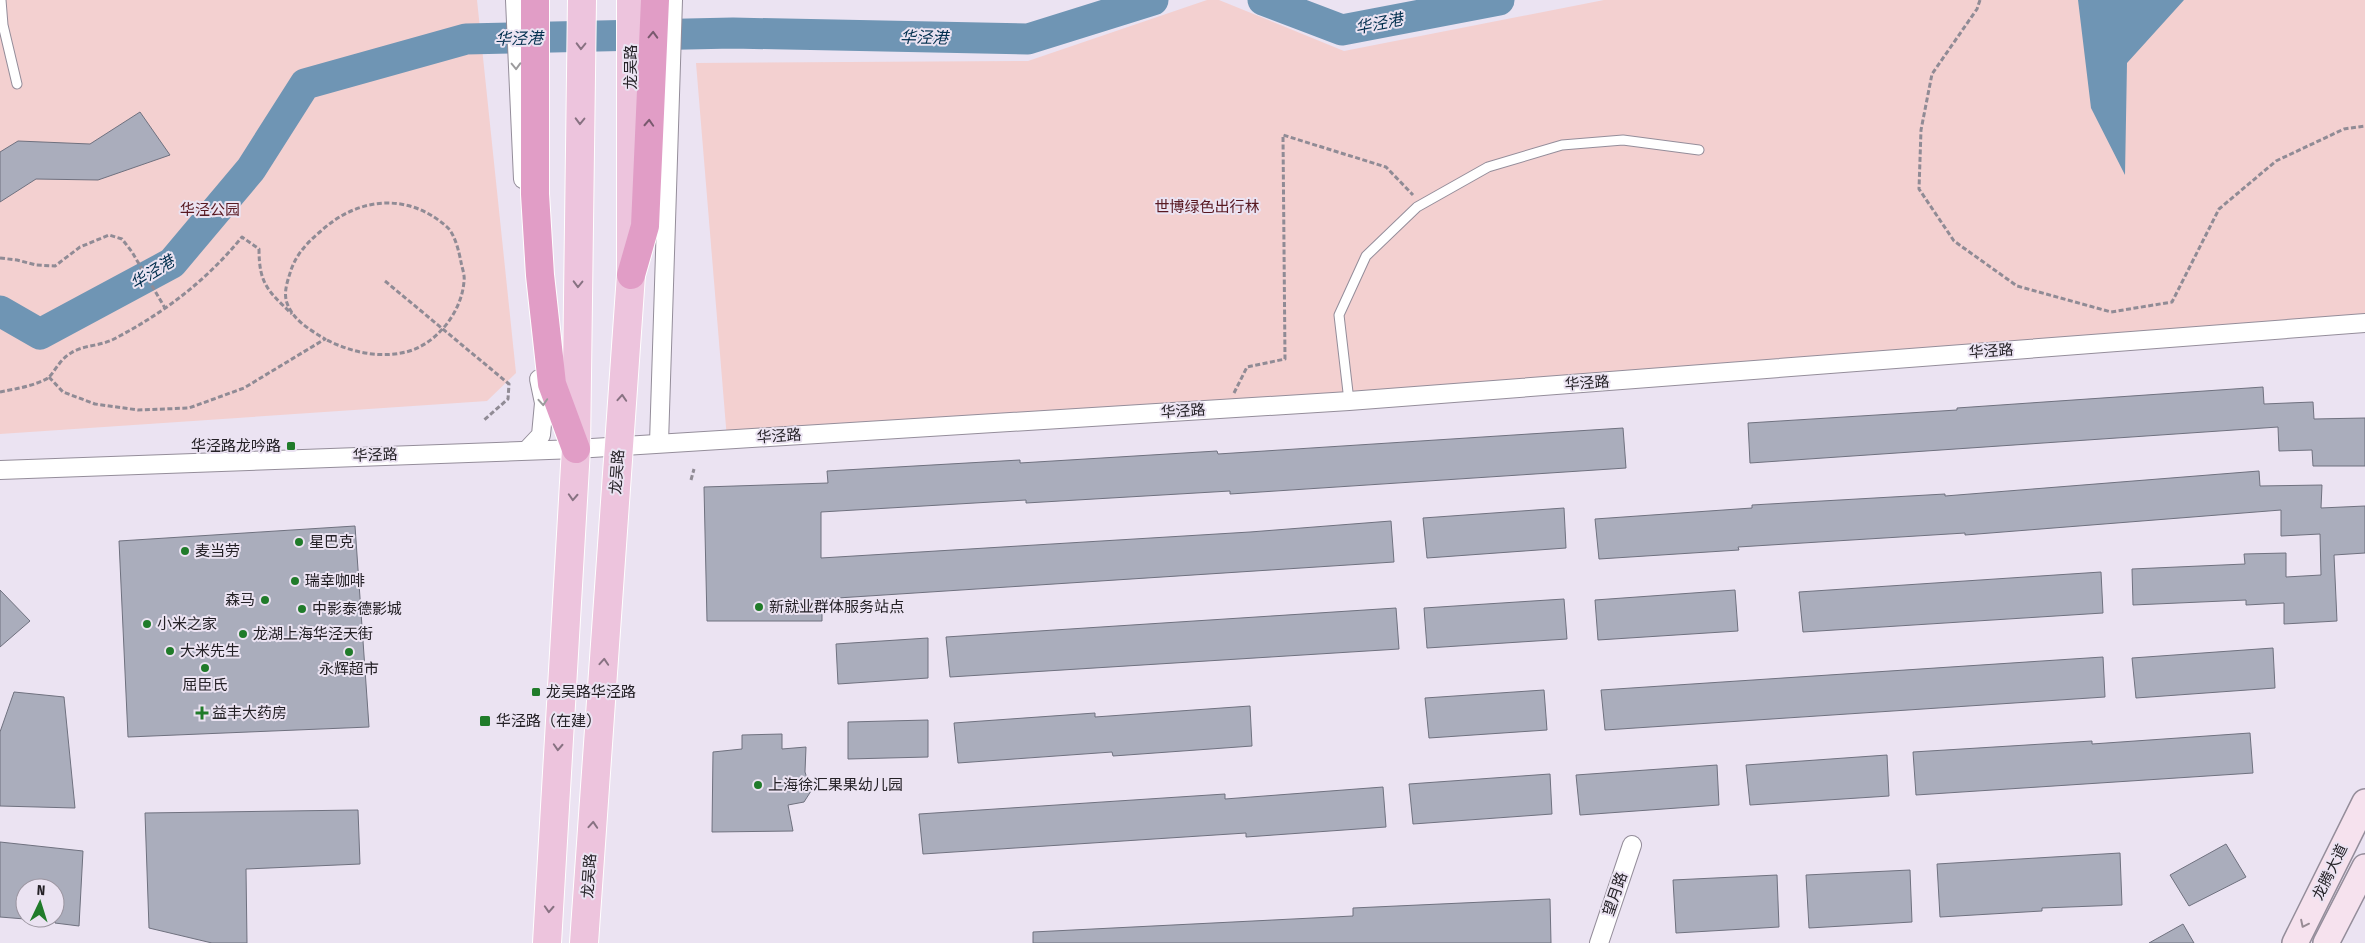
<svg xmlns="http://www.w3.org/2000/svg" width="2365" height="943" font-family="'Fira Sans Condensed','Noto Sans SC',sans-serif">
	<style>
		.green { fill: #f3d0d0 }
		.water { fill: #6f95b4 }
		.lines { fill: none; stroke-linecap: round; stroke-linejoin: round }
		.river { stroke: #6f95b4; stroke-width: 31 }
		.building { fill: #aaadbc; stroke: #6f717f }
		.service-casing { stroke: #948d9a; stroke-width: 11 }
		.minor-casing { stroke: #948d9a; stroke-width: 20 }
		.secondary-casing { stroke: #948d9a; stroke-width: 28 }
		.primary-casing { stroke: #fff; stroke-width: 30 }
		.motorway-casing { stroke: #fff; stroke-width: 30 }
		.path { stroke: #908b95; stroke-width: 3; stroke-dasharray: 5 2.5; stroke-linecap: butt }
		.service { stroke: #fff; stroke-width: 9 }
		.minor { stroke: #fff; stroke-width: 18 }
		.secondary { stroke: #f6e2ee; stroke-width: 25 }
		.primary { stroke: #edc4dd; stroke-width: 28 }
		.motorway { stroke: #e19dc6; stroke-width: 28 }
		.oneway { stroke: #79596e }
		.oneway2 { stroke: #887282 }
		.oneway3 { stroke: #9c9b9d }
		.oneway4 { stroke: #988b94 }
		.poi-dot { fill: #207b2a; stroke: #ebe3f2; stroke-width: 2 }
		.labels { text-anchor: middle; stroke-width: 4; stroke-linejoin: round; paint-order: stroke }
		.street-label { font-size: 15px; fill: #242126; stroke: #ebe3f2 }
		.park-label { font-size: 15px; fill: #581821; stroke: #ebe3f2 }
		.poi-label { font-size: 15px; fill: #242126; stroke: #ebe3f2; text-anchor: start }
		.water-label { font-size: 16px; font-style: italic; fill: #002e4d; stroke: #ebe3f2 }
	</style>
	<rect width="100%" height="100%" fill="#ebe3f2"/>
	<g class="green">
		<path d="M0 0H477L516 373 487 401 0 434Z"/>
		<path d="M1207 0H1219L1344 51 1604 0H2365V321L727 439 696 63 1028 61Z"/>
	</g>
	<path class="water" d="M2078 0H2184L2127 63 2125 175 2091 108Z"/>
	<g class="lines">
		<g class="river">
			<path d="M1263 0 1342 30 1499 0"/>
			<path d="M0 311 40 334 172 263 251 169 305 84 466 39 733 33 1028 39 1153 0"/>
		</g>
	</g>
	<g class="building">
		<path d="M140 112 170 155 98 180 36 179 0 202V152L18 141 90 144Z"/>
		<path d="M2263 387 2264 404 2313 402 2314 419 2365 418V466H2313L2312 450 2279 451 2278 427 1750 463 1748 423 1957 410V408Z"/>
		<path d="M1623 428 1626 468 1230 494V491L1026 503V500L821 512V558L1250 532 1391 521 1394 562 822 599V621H707L704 487 828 483 827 471 1020 460V463L1217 451 1218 454Z"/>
		<path d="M2259 471 2260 486 2322 485 2321 508 2365 506V553L2334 555 2337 621 2284 624V603L2246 605V600L2133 605 2132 569 2245 564 2244 554 2286 553V577L2321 575 2320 534 2281 536V510L1965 535V533L1738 547 1739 550 1599 559 1595 519 1752 508V505L1945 494V496Z"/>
		<path d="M1564 508 1566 548 1427 558 1423 518Z"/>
		<path d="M355 526 369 727 128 737 119 541Z"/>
		<path d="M2101 572 2103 613 1803 632 1799 592Z"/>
		<path d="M0 590 30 621 0 647Z"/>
		<path d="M1735 590 1738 631 1598 640 1595 600Z"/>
		<path d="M1564 599 1567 639 1427 648 1424 608Z"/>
		<path d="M1396 608 1399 649 950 677 946 637Z"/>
		<path d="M928 638V678L838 684 836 644Z"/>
		<path d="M2273 648 2275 688 2136 698 2132 658Z"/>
		<path d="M2103 657 2105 697 1605 730 1601 690Z"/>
		<path d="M1544 690 1547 730 1429 738 1425 698Z"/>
		<path d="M14 692 64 697 75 808 0 806V732Z"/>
		<path d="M1250 706 1252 746 1113 756 1112 752 958 763 954 723 1095 713V717Z"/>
		<path d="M928 720V757L848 759V722Z"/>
		<path d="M2250 733 2253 773 1916 795 1913 752 2092 741V744Z"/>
		<path d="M782 734V749L806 747 805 772 811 791 804 802 788 805 793 831 712 832 713 752 742 749V735Z"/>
		<path d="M1887 755 1889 796 1750 805 1746 765Z"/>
		<path d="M1717 765 1719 805 1580 815 1576 775Z"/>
		<path d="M1550 774 1552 814 1413 824 1409 784Z"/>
		<path d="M1383 787 1386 827 1246 837V833L923 854 919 814 1225 794V799Z"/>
		<path d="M358 810 360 864 246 869 247 943H212L149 928 145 813Z"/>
		<path d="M0 842 83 851 79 926 55 923V888H25V919L0 917Z"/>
		<path d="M2226 844 2246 877 2189 906 2170 875Z"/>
		<path d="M2120 853 2122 905 2042 908V911L1940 917 1937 864Z"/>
		<path d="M1910 870 1912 922 1809 928 1806 875Z"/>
		<path d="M1777 875 1779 927 1676 933 1673 880Z"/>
		<path d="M1550 899 1551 943H1033V932L1353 916V908Z"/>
		<path d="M2183 924 2194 943H2149Z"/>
	</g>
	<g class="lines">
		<defs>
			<g id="service">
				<path d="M1 0 3 25 17 84"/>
				<path d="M1349 401 1339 315 1366 256 1417 207 1488 167 1562 145 1623 140 1699 150"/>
			</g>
			<g id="minor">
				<path d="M515 0 523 179"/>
				<path d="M659 443 673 0"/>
				<path d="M527 450 541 435 544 403 539 379"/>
				<path d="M0 470 576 449 1349 401 2365 323"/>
				<path d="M1599 943 1632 845"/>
			</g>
			<g id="secondary">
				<path d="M2295 943 2365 802"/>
				<path d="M2326 943 2365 867"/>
			</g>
			<g id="primary">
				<path d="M547 943 576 449 582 0"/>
				<path d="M584 943 631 275V0"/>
			</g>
			<g id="motorway">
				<path d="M535 0V194L540 275 552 384 576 449"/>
				<path d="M631 275 645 226 655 0"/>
			</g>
		</defs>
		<use href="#service" class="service-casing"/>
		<use href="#minor" class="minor-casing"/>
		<use href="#secondary" class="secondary-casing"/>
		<use href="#primary" class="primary-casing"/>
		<use href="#motorway" class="motorway-casing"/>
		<g class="path">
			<path d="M1980 0 1977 9 1932 74 1921 130 1919 189 1954 241 2017 286 2111 312 2172 302 2219 209 2276 161 2344 129 2365 126"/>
			<path d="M0 258 17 260 36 265 55 266 80 247 109 235 122 239 132 252 165 308"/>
			<path d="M385 281 509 384 508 399 484 420"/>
			<path d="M49 377 63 392 95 404 138 410 189 408 244 388 325 339C310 330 293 320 287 303 283 292 288 280 291 270 297 253 308 242 321 231 358 197 408 192 447 227 455 234 459 252 461 262 462 268 465 275 464 281 462 313 434 348 401 353 375 358 348 351 325 339"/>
			<path d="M0 392C15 389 34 386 48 378 54 373 60 359 71 353 83 345 101 346 114 339 164 313 207 280 242 237L259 249C259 284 268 291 292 314"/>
			<path d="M1234 393 1247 367 1285 359 1283 135 1386 167 1413 195"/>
			<path d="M691 480 694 469"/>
		</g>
		<use href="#service" class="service"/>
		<use href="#minor" class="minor"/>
		<use href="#secondary" class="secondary"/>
		<use href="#primary" class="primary"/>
		<use href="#motorway" class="motorway"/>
	</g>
	<defs><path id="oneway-chevron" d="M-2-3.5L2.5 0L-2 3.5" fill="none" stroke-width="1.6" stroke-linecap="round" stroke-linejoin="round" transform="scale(1.25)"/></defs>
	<g class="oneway">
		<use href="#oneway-chevron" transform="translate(653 35) rotate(-88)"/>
		<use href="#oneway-chevron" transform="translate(649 123) rotate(-87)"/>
	</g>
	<g class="oneway2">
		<use href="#oneway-chevron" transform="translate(581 46) rotate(91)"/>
		<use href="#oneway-chevron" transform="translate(580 121) rotate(91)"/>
		<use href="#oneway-chevron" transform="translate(578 284) rotate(91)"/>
		<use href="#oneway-chevron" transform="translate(622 398) rotate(-86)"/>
		<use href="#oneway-chevron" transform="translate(573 497) rotate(93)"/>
		<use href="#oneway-chevron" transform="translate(604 662) rotate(-86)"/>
		<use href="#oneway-chevron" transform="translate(558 747) rotate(93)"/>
		<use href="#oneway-chevron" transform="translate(593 825) rotate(-86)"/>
		<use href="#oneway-chevron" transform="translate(549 909) rotate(93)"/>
	</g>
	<g class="oneway3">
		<use href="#oneway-chevron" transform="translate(516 66) rotate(88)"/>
		<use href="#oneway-chevron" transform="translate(543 402) rotate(86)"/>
	</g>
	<use class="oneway4" href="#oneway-chevron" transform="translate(2304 924) rotate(116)"/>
	<g class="poi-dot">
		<rect x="286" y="441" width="10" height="10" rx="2.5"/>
		<circle cx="299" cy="542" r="5"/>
		<circle cx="185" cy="551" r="5"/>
		<circle cx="295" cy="581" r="5"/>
		<circle cx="265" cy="600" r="5"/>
		<circle cx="759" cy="607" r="5"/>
		<circle cx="302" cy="609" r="5"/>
		<circle cx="147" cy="624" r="5"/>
		<circle cx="243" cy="634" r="5"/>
		<circle cx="170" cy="651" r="5"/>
		<circle cx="349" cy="652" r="5"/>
		<circle cx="205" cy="668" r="5"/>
		<rect x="531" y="687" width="10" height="10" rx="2.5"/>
		<path d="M199.5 705.5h5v5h5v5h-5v5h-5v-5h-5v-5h5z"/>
		<rect x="479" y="715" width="12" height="12" rx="2.5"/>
		<circle cx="758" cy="785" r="5"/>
	</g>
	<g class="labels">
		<g class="street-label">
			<text transform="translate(631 67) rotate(-90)" y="5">龙吴路</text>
			<text transform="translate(1991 351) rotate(-4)" y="5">华泾路</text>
			<text transform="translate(1587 383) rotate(-4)" y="5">华泾路</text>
			<text transform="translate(1183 411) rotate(-4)" y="5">华泾路</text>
			<text transform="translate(779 436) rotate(-4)" y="5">华泾路</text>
			<text transform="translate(375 455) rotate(-2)" y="5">华泾路</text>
			<text transform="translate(617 472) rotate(-86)" y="5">龙吴路</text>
			<text transform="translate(2330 872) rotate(-64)" y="5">龙腾大道</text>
			<text transform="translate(589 876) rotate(-86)" y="5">龙吴路</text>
			<text transform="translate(1615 894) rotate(-71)" y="5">望月路</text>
		</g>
		<g class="park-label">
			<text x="1207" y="212">世博绿色出行林</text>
			<text x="210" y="215">华泾公园</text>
		</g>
		<g class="poi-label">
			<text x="281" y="451" text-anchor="end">华泾路龙吟路</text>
			<text x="309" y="547">星巴克</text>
			<text x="195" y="556">麦当劳</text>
			<text x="305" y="586">瑞幸咖啡</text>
			<text x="255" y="605" text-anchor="end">森马</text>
			<text x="769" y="612">新就业群体服务站点</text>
			<text x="312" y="614">中影泰德影城</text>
			<text x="157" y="629">小米之家</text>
			<text x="253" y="639">龙湖上海华泾天街</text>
			<text x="180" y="656">大米先生</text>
			<text x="349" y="674" text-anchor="middle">永辉超市</text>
			<text x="205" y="690" text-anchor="middle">屈臣氏</text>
			<text x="546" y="697">龙吴路华泾路</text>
			<text x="212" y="718">益丰大药房</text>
			<text x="496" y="726">华泾路（在建）</text>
			<text x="768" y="790">上海徐汇果果幼儿园</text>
		</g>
		<g class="water-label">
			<text transform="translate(1379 23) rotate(-11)" y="6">华泾港</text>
			<text transform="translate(924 37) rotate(1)" y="6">华泾港</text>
			<text transform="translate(519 38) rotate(-1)" y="6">华泾港</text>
			<text transform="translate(152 272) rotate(-32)" y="6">华泾港</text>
		</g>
	</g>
	<g transform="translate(40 903) rotate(4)"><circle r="24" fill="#ebe3f2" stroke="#9b95a0"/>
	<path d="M0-4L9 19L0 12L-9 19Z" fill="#207b2a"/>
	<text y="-8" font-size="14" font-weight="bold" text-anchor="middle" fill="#242126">N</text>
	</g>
</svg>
